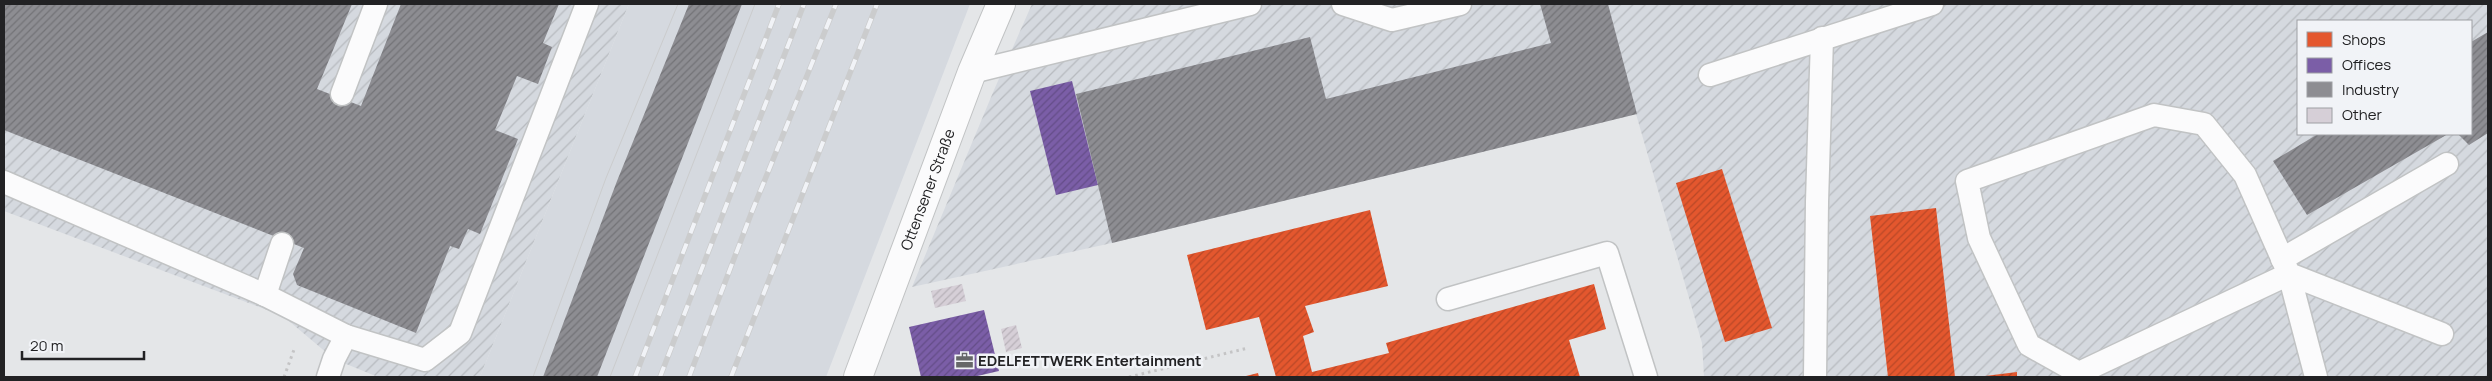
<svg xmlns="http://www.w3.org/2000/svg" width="2492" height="381" font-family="Manrope,sans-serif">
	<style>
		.industrial { fill: url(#industrial-furrows); fill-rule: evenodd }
		.built { fill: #d5d9df }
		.shops { fill: url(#shops-hatch) }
		.offices { fill: url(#offices-hatch) }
		.industry { fill: url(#industry-hatch) }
		.building { fill: url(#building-hatch) }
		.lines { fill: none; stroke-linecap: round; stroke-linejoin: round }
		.lane-casing { stroke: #c1c3c4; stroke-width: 25 }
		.street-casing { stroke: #c1c3c4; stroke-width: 30 }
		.path { stroke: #c4c4c5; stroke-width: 3; stroke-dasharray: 2.5 4; stroke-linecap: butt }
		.lane { stroke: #fbfbfc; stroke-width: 22 }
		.street { stroke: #fbfbfc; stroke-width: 28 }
		.tram { stroke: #cbcccd; stroke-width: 1 }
		.rail-casing { stroke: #cbcccd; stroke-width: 5.5 }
		.rail { stroke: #f1f3f7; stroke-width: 4; stroke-dasharray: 11; stroke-linecap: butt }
		.labels { text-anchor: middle; stroke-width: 5; stroke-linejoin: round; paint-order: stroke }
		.street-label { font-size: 15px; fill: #222224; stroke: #f1f3f7 }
		.poi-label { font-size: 15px; font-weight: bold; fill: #222224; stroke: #f1f3f7; text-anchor: start }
	</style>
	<defs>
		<pattern id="industrial-furrows" width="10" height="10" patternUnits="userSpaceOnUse" patternTransform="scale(1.25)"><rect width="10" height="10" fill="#d5d9df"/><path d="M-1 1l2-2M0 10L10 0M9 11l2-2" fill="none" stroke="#b7babf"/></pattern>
		<pattern id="shops-hatch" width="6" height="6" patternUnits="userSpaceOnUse" patternTransform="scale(1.25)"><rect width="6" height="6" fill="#e4572e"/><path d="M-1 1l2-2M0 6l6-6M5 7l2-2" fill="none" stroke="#b84827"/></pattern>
		<pattern id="offices-hatch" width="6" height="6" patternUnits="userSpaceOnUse" patternTransform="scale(1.25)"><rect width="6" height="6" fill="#7b5ea7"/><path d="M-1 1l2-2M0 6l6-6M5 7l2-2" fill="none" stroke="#644d88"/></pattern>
		<pattern id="industry-hatch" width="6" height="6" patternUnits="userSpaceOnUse" patternTransform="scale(1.25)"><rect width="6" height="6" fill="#8d8d92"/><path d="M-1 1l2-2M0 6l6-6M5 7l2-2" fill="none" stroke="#737377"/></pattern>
		<pattern id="building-hatch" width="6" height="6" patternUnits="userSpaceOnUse" patternTransform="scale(1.25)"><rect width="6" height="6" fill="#d6cfd7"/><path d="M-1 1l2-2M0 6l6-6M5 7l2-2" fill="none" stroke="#b7b1b8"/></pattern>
	</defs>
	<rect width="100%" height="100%" fill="#e4e6e8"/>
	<g class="industrial">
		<path d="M4 4H629L480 377H378L334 359 283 316 4 211Z"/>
		<path d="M1032 4H2488V377H1704L1702 343 1636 114 1112 243 912 287 994 90ZM2298 21H2471V134H2298Z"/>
	</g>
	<path class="built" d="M629 4H970L826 377H480Z"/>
	<g class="shops">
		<path d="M1722 169 1772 328 1725 342 1676 183Z"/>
		<path d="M1936 208 1955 377H1888L1870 216Z"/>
		<path d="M1370 210 1388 286 1305 306 1314 332 1303 336 1312 372 1389 353 1386 343 1594 284 1606 329 1569 340 1580 377H1276L1259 317 1206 330 1187 255Z"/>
		<path d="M2017 372V377H1985V376Z"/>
		<path d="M1258 373 1259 377H1242Z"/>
	</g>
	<g class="offices">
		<path d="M1072 81 1098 185 1056 195 1030 91Z"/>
		<path d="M984 310 999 371 973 377H921L909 327Z"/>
	</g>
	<g class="industry">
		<path d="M4 4H352L317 89 361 106 401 4H559L543 43 552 47 538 84 517 76 495 130 518 139 480 234 468 229 459 249 450 246 416 333 297 285 293 274 304 248 4 130Z"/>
		<path d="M689 4H742L597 377H543L617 181Z"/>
		<path d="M1540 4H1608L1637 114 1112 243 1076 94 1310 37 1326 99 1551 43Z"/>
		<path d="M2488 32V133L2469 145 2458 134H2471V42Z"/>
		<path d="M2318 134H2448L2307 215 2273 161Z"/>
	</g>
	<g class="building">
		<path d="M962 284 966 301 935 308 931 291Z"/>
		<path d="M1016 325 1022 348 1006 352 1001 329Z"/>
	</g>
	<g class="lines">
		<defs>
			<g id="lane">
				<path d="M1343 4 1392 20 1460 4"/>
				<path d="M972 72 1250 4"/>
				<path d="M1710 75 1932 4"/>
				<path d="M342 94 376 4"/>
				<path d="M4 182 265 295 346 336 425 360 460 333 587 4"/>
				<path d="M2282 259 2447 164"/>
				<path d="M265 295 282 244"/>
				<path d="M1448 299 1607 253 1646 377"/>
				<path d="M328 377 334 359 346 336"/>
				<path d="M1815 377 1817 202 1822 38"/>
				<path d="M2316 377 2289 274 2245 175 2204 124 2154 115 1967 181 1979 238 2029 345 2079 373 2289 274 2442 334"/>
			</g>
			<g id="street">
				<path id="s1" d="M858 377 972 72 1001 4"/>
			</g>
		</defs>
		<use href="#lane" class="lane-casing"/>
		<use href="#street" class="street-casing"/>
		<g class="path">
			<path d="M284 377 295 347"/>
			<path d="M1129 377 1248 348"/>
		</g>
		<use href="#lane" class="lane"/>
		<use href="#street" class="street"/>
		<g class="tram">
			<path d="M533 377 606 178 678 4"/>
			<path d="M610 377 755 4"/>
		</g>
		<defs>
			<g id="rail">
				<path d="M635 377 779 4"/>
				<path d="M660 377 804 4"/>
				<path d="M689 377 751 214 836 4"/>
				<path d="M731 377 877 4"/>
			</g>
		</defs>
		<use href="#rail" class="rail-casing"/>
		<use href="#rail" class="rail"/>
	</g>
	<defs>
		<symbol id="office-bare" viewBox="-9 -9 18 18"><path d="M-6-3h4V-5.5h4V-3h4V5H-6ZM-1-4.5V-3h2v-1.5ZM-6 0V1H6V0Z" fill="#666769" stroke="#f1f3f7" stroke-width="2.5" paint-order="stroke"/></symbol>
	</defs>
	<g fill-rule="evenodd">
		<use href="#office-bare" x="952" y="348" width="25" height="25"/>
	</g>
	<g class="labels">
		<g class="street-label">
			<text dy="5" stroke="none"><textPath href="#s1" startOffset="200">Ottensener Straße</textPath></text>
		</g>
		<g class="poi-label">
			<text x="978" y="366">EDELFETTWERK Entertainment</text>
		</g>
	</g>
	<rect width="2492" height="381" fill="none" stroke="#222224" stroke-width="10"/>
	<rect x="2297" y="20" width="175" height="115" fill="#f1f3f7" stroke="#9e9fa3"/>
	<rect x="2307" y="32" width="25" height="15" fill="#e4572e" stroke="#9e9fa3"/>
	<text x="2342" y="45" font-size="15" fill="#222224">Shops</text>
	<rect x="2307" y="58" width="25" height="15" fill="#7b5ea7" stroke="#9e9fa3"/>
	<text x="2342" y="70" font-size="15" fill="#222224">Offices</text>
	<rect x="2307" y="82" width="25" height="15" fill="#8d8d92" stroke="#9e9fa3"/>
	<text x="2342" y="95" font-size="15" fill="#222224">Industry</text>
	<rect x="2307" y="108" width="25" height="15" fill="#d6cfd7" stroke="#9e9fa3"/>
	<text x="2342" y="120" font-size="15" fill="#222224">Other</text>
	<path d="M22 351v8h122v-8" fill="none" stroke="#222224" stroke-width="2.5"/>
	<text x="30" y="351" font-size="15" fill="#222224" stroke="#f1f3f7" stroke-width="4" paint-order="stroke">20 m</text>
</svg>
